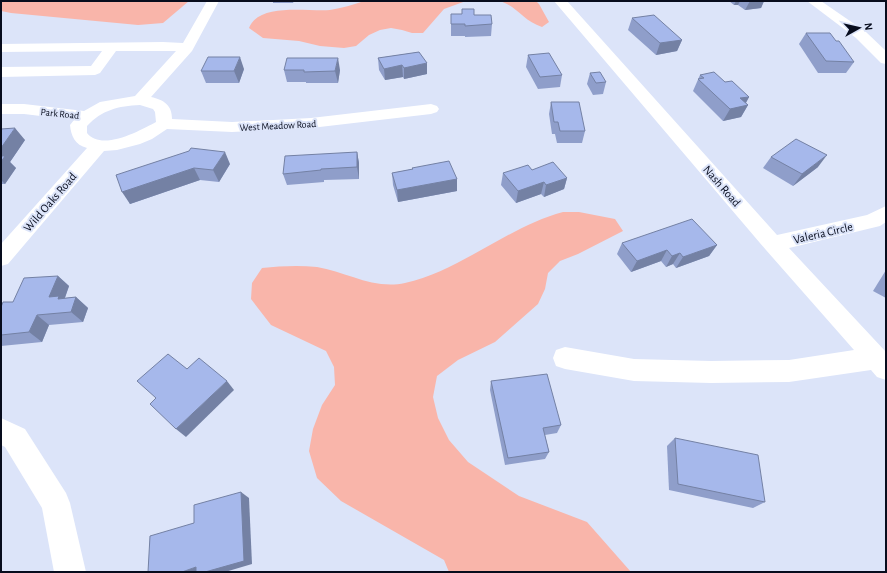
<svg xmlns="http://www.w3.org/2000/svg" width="887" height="573" font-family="'Alegreya Sans',sans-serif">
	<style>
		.green { fill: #f9b5aa }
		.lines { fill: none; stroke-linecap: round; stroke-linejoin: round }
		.minor { fill: #fff; fill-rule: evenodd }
		.wall { fill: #8f9eca }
		.shaded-wall { fill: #7481a4 }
		.building { fill: #a6b8eb; stroke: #7481a4 }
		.labels { text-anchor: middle; stroke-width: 4; stroke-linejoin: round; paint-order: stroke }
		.far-street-label { font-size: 10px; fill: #070c1d; stroke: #dce4f9 }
		.street-label { font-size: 12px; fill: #070c1d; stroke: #dce4f9 }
	</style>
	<rect width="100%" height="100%" fill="#dce4f9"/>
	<g class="green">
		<path d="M1 1H189L163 23 138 25 11 13 1 11Z"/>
		<path d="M364 1H466L444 9 423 33H412L402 30 391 28 380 30 369 35 356 46 344 48 320 46 299 41 263 38 249 28C259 2 308 12 330 10 342 8 353 5 364 1Z"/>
		<path d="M499 1H536L539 4 549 22 542 27C523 21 516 5 499 1Z"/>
		<path d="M563 212H579L615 219 623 231 578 254 560 261 548 273 545 289 538 304 495 342 458 360 437 376 433 397 438 418 449 440 468 462 519 496 587 522 631 572H449L444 560 341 501 317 478 309 451 313 429 322 405 335 385 334 367 326 351 271 325 251 299 252 283 262 268C280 266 299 265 317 267 347 272 374 290 405 283 460 271 507 227 563 212Z"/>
	</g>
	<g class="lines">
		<g class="minor">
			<path d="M207 1H219L192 51 151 97C164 100 172 105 172 119L232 122 311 118 431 104 437 106 439 109 437 112 431 114 311 128 232 132 167 129 152 139 140 144 117 150 104 151 8 264 1 266V244L87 148C75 145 71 136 70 125L74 120 24 114H1V104H24L84 111 100 102 135 96 176 51H116L100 73 95 75 1 77V67L91 66 102 51 1 52V44L163 42 183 43ZM140 105 153 109 155 112 156 122C141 130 102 152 87 133V126C102 110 118 106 140 105Z"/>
			<path d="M554 1H567L777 235 867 215 886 206V222L880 226 789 248 886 352V380L877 377 871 370 789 382 711 383 634 381 565 369 556 366 553 358 556 350 565 347 634 359 711 361 789 360 854 350 766 250Z"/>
			<path d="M807 1H821L866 32 886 51V64L881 63 856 38Z"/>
			<path d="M1 418 25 429 66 493 70 503 86 572H54L42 508 5 447 1 445Z"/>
		</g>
	</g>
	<g class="wall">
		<path d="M273 1H294L293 3H273Z"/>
		<path d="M729 1H764L761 8 745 10 738 5H734Z"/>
		<path d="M451 14 474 15 492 24 491 36 465 37V36H451Z"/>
		<path d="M632 18 682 40 677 51 656 55 628 30Z"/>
		<path d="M806 33 854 62 846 73H818L799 44Z"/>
		<path d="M419 52 427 74 404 79 403 77 385 80 379 70 378 58Z"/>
		<path d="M528 55 562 75 560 87 538 89 526 67Z"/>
		<path d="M244 69 239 83H206L201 71Z"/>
		<path d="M284 70H340L338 83H306V82H287Z"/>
		<path d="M590 73 606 82 603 94 593 95 587 84Z"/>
		<path d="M700 75 725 82 749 97 746 103 748 105 741 117 723 121 693 91Z"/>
		<path d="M551 102 585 131 582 143H557L555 134H552L549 114Z"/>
		<path d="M1 129 25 140 10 162 16 168 5 184H1Z"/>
		<path d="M357 152 359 163V179L324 180V182L287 185 283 174Z"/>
		<path d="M771 157 818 167 793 186 763 168Z"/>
		<path d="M230 164 219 182 200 180 130 204 116 175Z"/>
		<path d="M412 168 457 179V191L398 202 393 185 392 173 413 169Z"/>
		<path d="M532 170 567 178 564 189 544 197 541 194 516 203 501 185 503 173Z"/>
		<path d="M622 243 717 245 709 256 676 268 673 264 666 267 661 261 631 272 617 254Z"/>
		<path d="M886 270V298L873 291Z"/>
		<path d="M58 276 69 286 65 298 76 297 88 308 83 322 49 325 42 342 1 346V307L13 302Z"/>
		<path d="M491 381 561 425 557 433 545 435 549 452 545 459 505 465 490 390Z"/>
		<path d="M675 438 765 502 753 508 669 490 667 446Z"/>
	</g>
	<g class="shaded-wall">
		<path d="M736 1H740L738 5H734Z"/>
		<path d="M750 1H764L761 8 745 10Z"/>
		<path d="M682 40 677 51 656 55 660 43Z"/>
		<path d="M240 57 244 69 239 83 234 71Z"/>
		<path d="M338 58 340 70 338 83 335 71Z"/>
		<path d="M427 63V74L404 79V68Z"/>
		<path d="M402 65 403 77 385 80 384 69Z"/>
		<path d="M749 97 744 106 748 105 741 117 723 121 730 109 740 98Z"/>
		<path d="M15 128 25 140 10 162 16 168 5 184 1 180V148Z"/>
		<path d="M225 152 230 164 219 182 213 170Z"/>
		<path d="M357 152 359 163V179L357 167Z"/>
		<path d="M827 155 818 167 793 186 802 174Z"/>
		<path d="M194 168 200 180 130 204 122 192Z"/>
		<path d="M567 178 564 189 544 197 546 185Z"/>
		<path d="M457 179V191L398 202 397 190Z"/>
		<path d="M544 182 541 194 516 203 518 191Z"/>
		<path d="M717 245 709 256 676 268 683 257Z"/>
		<path d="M667 250 661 261 631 272 637 261Z"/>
		<path d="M680 253 673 264 666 267 672 256Z"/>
		<path d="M58 276 69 286 64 300 49 297Z"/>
		<path d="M76 297 88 308 83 322 71 312Z"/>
		<path d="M37 315 49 325 42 342 29 332Z"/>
		<path d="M227 381 234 390 186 437 176 429Z"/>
		<path d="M241 492 249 498 252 564 225 572H205Z"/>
		<path d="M196 567 201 572H182Z"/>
	</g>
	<g class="building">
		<path d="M462 9H474V15H491L492 24 465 26V24H451V14H462Z"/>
		<path d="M654 15 682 40 660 43 632 18Z"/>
		<path d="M806 33H830L836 41H839L854 62 826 61Z"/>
		<path d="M419 52 427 63 404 68 402 65 384 69 378 58Z"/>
		<path d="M549 53 562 75 540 77 528 55Z"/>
		<path d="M208 57H240L234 71H201Z"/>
		<path d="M287 58H338L335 71 304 72V70H284Z"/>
		<path d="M600 72 606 82 596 83 590 73Z"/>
		<path d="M714 72 725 82 732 81 749 97 740 98 748 105 730 109 698 79 704 78 700 75Z"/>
		<path d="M551 102H579L585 131H560L558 122H554Z"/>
		<path d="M15 128 1 148V129Z"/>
		<path d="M796 139 827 155 802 174 771 157Z"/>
		<path d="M191 148 225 152 213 170 194 168 122 192 116 175 189 151Z"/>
		<path d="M357 152V167L321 169V170L283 174 285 156Z"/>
		<path d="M1 156H5L1 162Z"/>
		<path d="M449 161 457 179 397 190 392 173 413 169 412 168Z"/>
		<path d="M553 162 567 178 546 185 544 182 518 191 503 173 528 165 532 170Z"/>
		<path d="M692 219 717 245 683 257 680 253 672 256 667 250 637 261 622 243Z"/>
		<path d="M58 276 49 297 59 296 58 299 76 297 71 312 37 315 29 332 1 335V307L3 302H13L24 278Z"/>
		<path d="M168 354 187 369 199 358 227 381 176 429 150 404 156 398 137 381Z"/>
		<path d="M547 374 561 425 543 428 549 452 508 458 491 381Z"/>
		<path d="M675 438 758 455 765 502 678 484Z"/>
		<path d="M241 492 244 561 205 572H196V567L182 572H148L150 536 194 523V505Z"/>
	</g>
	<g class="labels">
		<g class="far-street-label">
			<text transform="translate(60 113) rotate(6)" y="4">Park Road</text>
			<text transform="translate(278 125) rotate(-3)" y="4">West Meadow Road</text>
		</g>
		<g class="street-label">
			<text transform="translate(722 186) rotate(49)" y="4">Nash Road</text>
			<text transform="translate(50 202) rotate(-49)" y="4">Wild Oaks Road</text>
			<text transform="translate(823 233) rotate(-13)" y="4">Valeria Circle</text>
		</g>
	</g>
	<rect width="887" height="573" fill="none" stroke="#070c1d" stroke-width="4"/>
	<g transform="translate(859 28) rotate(82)" stroke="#dce4f9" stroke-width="3" paint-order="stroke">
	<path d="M0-3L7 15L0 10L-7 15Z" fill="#070c1d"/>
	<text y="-6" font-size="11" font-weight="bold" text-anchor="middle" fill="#070c1d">N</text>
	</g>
</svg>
